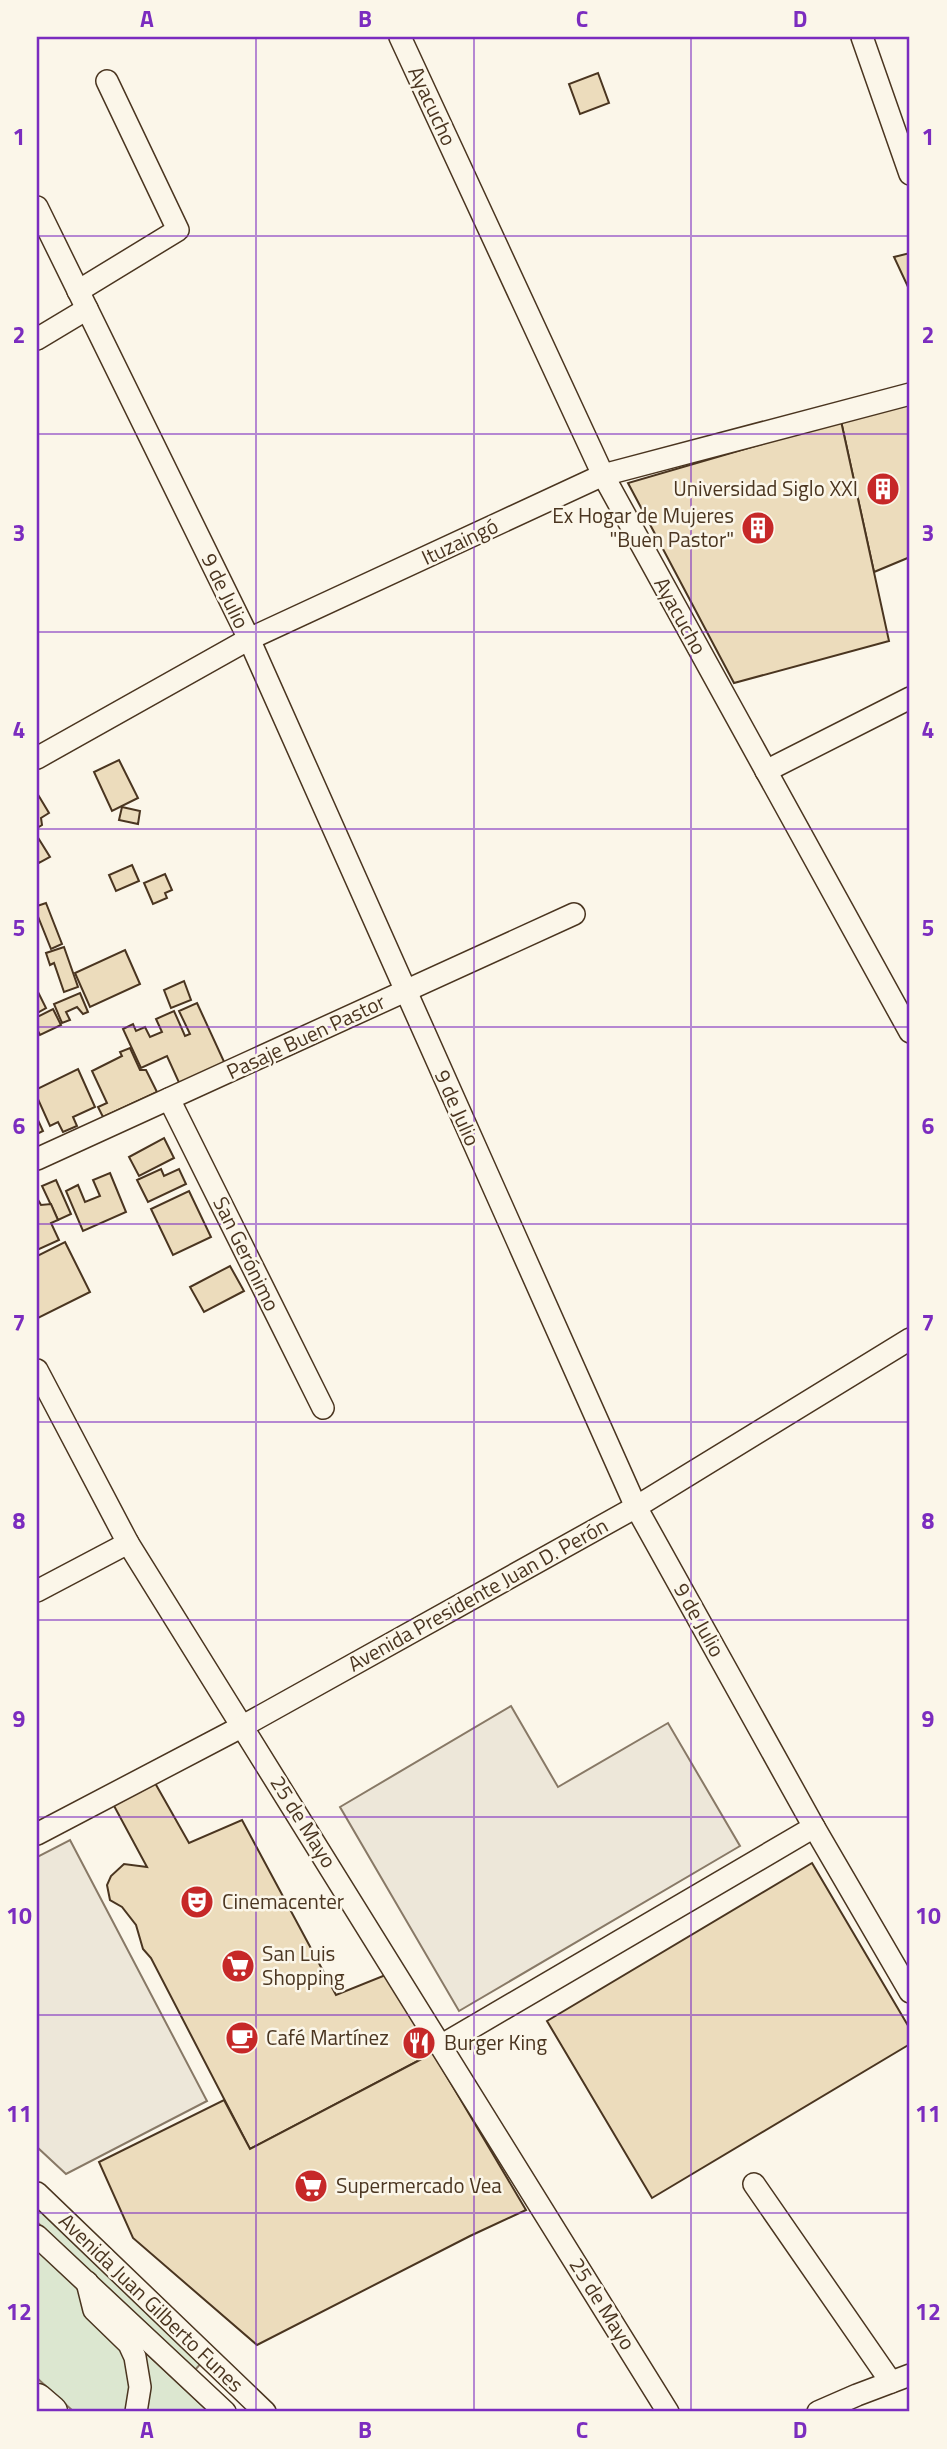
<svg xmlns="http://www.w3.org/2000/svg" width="947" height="2449" font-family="'Titillium Web',sans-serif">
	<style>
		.green { fill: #dce7d0; stroke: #887966; stroke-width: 2 }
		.parking { fill: #ede7d9; stroke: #887966; stroke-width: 2 }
		.building { fill: #ecdcbc; stroke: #4a3520; stroke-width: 2 }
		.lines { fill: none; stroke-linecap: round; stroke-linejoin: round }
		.minor-casing { stroke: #4a3520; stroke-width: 24 }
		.highway-casing { stroke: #4a3520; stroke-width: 35 }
		.minor { stroke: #fbf6e9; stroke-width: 21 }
		.highway { stroke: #fbf6e9; stroke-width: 32 }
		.grid { fill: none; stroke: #7b2cbf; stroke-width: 2; stroke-opacity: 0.55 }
		.labels { text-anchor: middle; stroke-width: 5; stroke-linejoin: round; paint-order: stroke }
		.street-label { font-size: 21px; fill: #4a3520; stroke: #fbf6e9 }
		.poi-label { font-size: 21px; fill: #4a3520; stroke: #fbf6e9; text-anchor: start }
		.neatline { fill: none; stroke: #7b2cbf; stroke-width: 2.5 }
		.grid-label { font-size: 23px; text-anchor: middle; font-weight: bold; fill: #7b2cbf }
	</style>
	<rect width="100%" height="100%" fill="#fbf6e9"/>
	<g class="green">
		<path d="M37 2205 203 2361 195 2370 37 2222Z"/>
		<path d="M37 2248 82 2290 124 2349 132 2366V2412H74L37 2378Z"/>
		<path d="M135 2343 209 2412H144Z"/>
	</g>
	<g class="parking">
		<path d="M511 1706 558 1787 668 1723 740 1846 459 2011 340 1807Z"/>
		<path d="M70 1840 207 2101 66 2174 37 2147V1857Z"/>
	</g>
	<g class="building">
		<path d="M598 73 609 103 580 114 569 84Z"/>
		<path d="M910 253V288L909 289 894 257Z"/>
		<path d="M910 403V557L874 572 841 421Z"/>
		<path d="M841 421 889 641 734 683 628 483Z"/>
		<path d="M119 760 138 798 112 811 94 772Z"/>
		<path d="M37 793 49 813 41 818 42 825 37 828Z"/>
		<path d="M122 807 140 811 138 824 119 820Z"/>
		<path d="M37 836 50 857 39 863 37 859Z"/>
		<path d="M132 865 139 881 116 891 109 875Z"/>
		<path d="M165 874 172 890 165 893 167 898 153 904 144 883Z"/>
		<path d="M46 903 62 944 51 949 37 914V906Z"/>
		<path d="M64 947 78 987 64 992 54 963 50 965 46 953Z"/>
		<path d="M125 950 140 984 90 1007 75 973Z"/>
		<path d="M184 981 191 1000 171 1008 164 990Z"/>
		<path d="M37 990 46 1008 37 1013Z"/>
		<path d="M80 993 88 1012 83 1014 77 1007 66 1012 70 1020 62 1023 54 1004Z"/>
		<path d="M197 1003 226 1066 181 1087 167 1056 141 1068 123 1029 133 1024 136 1031 145 1027 150 1037 162 1032 156 1019 174 1011 185 1036 190 1034 179 1011Z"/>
		<path d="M53 1009 61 1025 40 1035 37 1029V1017Z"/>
		<path d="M130 1048 140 1070H146L157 1092 103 1117 98 1107 107 1103 92 1071 122 1056 120 1052Z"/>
		<path d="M78 1069 95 1107 73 1117 77 1126 63 1132 58 1122 50 1126 37 1097V1089Z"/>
		<path d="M37 1118 43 1131 37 1134Z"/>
		<path d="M164 1138 174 1158 139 1176 129 1157Z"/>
		<path d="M161 1169 164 1176 179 1169 186 1184 148 1202 137 1180Z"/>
		<path d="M110 1173 126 1212 83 1231 66 1191 78 1185 85 1202 100 1196 93 1180Z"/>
		<path d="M56 1180 71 1214 58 1220 42 1186Z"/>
		<path d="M189 1191 211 1237 173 1255 151 1209Z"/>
		<path d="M37 1198 41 1205 51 1204 58 1220 51 1223 59 1240 37 1250Z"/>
		<path d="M65 1242 90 1292 38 1318 37 1256Z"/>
		<path d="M230 1266 244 1291 204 1312 190 1287Z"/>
		<path d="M155 1783 189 1843 242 1820 336 1995 388 1974 433 2053 250 2149 151 1958 143 1949 136 1925 122 1907 110 1900 107 1885 111 1876 124 1864 147 1867 113 1804Z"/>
		<path d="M812 1863 910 2029V2044L652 2198 547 2021Z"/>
		<path d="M433 2053 526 2210 470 2236 257 2345 133 2238 99 2162 224 2100 250 2149Z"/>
	</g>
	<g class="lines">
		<defs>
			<g id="minor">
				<path d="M400 37 603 475 910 1032"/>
				<path d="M862 37 910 174"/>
				<path d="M37 207 249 639 636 1507 814 1827 910 1992"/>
				<path d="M78 291 178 230 107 81"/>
				<path d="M37 339 87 309"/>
				<path d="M37 758 249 639 603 475 910 394"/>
				<path d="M766 771 910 698"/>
				<path d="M169 1099 323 1408"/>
				<path d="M37 1159 574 914"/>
				<path d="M37 1370 128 1543 668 2412"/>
				<path d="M37 1591 128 1543"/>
				<path d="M37 1834 243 1726 636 1507 910 1339"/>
				<path d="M442 2045 814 1827"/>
				<path d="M754 2184 891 2382"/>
				<path d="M37 2193 265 2412"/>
				<path d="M37 2236 225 2412"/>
				<path d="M87 2282 94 2310 129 2344 135 2357 140 2387 136 2412"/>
				<path d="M818 2412 857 2395 910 2375"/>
			</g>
			<path id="highway" d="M37 2400 51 2412"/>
		</defs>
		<use href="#minor" class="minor-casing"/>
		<use href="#highway" class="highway-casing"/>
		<use href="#minor" class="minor"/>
		<use href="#highway" class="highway"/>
	</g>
	<path class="grid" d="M256 37V2412M474 37V2412M691 37V2412M37 236H910M37 434H910M37 632H910M37 829H910M37 1027H910M37 1224H910M37 1422H910M37 1620H910M37 1817H910M37 2015H910M37 2213H910"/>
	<defs>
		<symbol id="building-disc" viewBox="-11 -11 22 22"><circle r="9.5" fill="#c62828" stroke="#fbf6e9"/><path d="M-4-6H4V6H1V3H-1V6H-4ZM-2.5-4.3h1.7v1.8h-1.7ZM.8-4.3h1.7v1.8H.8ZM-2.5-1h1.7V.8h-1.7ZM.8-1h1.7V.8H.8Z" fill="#fff"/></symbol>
		<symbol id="theatre-disc" viewBox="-11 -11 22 22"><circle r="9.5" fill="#c62828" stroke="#fbf6e9"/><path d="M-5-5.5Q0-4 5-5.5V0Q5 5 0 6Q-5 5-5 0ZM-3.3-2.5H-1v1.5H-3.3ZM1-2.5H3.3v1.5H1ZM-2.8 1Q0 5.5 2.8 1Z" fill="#fff"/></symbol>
		<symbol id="supermarket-disc" viewBox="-11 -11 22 22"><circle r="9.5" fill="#c62828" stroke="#fbf6e9"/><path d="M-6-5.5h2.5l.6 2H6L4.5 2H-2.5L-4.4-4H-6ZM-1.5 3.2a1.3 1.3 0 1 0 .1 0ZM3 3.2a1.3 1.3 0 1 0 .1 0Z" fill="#fff"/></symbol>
		<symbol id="cafe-disc" viewBox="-11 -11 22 22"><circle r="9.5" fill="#c62828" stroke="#fbf6e9"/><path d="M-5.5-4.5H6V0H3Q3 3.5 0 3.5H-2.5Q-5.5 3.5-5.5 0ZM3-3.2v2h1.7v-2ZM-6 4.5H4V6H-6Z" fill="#fff"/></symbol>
		<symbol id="restaurant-disc" viewBox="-11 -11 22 22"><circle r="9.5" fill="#c62828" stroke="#fbf6e9"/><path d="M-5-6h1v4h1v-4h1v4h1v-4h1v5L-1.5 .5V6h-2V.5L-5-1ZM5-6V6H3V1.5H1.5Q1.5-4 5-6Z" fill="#fff"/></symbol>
	</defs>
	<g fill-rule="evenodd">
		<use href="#building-disc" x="864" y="470" width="38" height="38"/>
		<use href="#building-disc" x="739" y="509" width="38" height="38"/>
		<use href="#theatre-disc" x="178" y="1883" width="38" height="38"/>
		<use href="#supermarket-disc" x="219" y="1947" width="38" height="38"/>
		<use href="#cafe-disc" x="223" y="2019" width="38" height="38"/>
		<use href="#restaurant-disc" x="400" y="2024" width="38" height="38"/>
		<use href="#supermarket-disc" x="292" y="2167" width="38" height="38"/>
	</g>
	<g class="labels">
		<g class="street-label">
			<text transform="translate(432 106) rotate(65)" y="7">Ayacucho</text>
			<text transform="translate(460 542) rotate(-25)" y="7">Ituzaingó</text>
			<text transform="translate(225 591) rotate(64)" y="7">9 de Julio</text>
			<text transform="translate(680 616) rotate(61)" y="7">Ayacucho</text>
			<text transform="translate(306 1037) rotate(-25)" y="7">Pasaje Buen Pastor</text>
			<text transform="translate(457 1108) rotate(66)" y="7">9 de Julio</text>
			<text transform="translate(246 1254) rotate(64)" y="7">San Gerónimo</text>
			<text transform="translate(478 1595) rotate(-29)" y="7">Avenida Presidente Juan D. Perón</text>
			<text transform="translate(699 1620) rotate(61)" y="7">9 de Julio</text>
			<text transform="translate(303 1822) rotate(58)" y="7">25 de Mayo</text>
			<text transform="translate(151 2303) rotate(44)" y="7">Avenida Juan Gilberto Funes</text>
			<text transform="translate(602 2304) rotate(58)" y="7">25 de Mayo</text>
		</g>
		<g class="poi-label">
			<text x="858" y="496" text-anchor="end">Universidad Siglo XXI</text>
			<text x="734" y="523" text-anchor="end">Ex Hogar de Mujeres<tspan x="734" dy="24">"Buen Pastor"</tspan></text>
			<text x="222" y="1909">Cinemacenter</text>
			<text x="262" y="1961">San Luis<tspan x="262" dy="24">Shopping</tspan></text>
			<text x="266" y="2045">Café Martínez</text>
			<text x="444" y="2050">Burger King</text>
			<text x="336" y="2193">Supermercado Vea</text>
		</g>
	</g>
	<rect width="947" height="2449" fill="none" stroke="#fbf6e9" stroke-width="77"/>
	<rect x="38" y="38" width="870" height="2372" class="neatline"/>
	<g class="grid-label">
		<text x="147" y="27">A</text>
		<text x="365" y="27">B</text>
		<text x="582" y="27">C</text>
		<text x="800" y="27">D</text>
		<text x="19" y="145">1</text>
		<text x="928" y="145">1</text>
		<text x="19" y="343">2</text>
		<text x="928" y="343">2</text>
		<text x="19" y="541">3</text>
		<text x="928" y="541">3</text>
		<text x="19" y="738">4</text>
		<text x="928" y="738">4</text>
		<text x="19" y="936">5</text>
		<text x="928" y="936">5</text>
		<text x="19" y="1134">6</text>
		<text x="928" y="1134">6</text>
		<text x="19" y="1331">7</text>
		<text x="928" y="1331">7</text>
		<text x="19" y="1529">8</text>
		<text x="928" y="1529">8</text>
		<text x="19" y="1727">9</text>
		<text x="928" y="1727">9</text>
		<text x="19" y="1924">10</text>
		<text x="928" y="1924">10</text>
		<text x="19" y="2122">11</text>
		<text x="928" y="2122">11</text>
		<text x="19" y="2320">12</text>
		<text x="928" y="2320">12</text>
		<text x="147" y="2438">A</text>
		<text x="365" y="2438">B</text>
		<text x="582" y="2438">C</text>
		<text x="800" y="2438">D</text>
	</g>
</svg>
